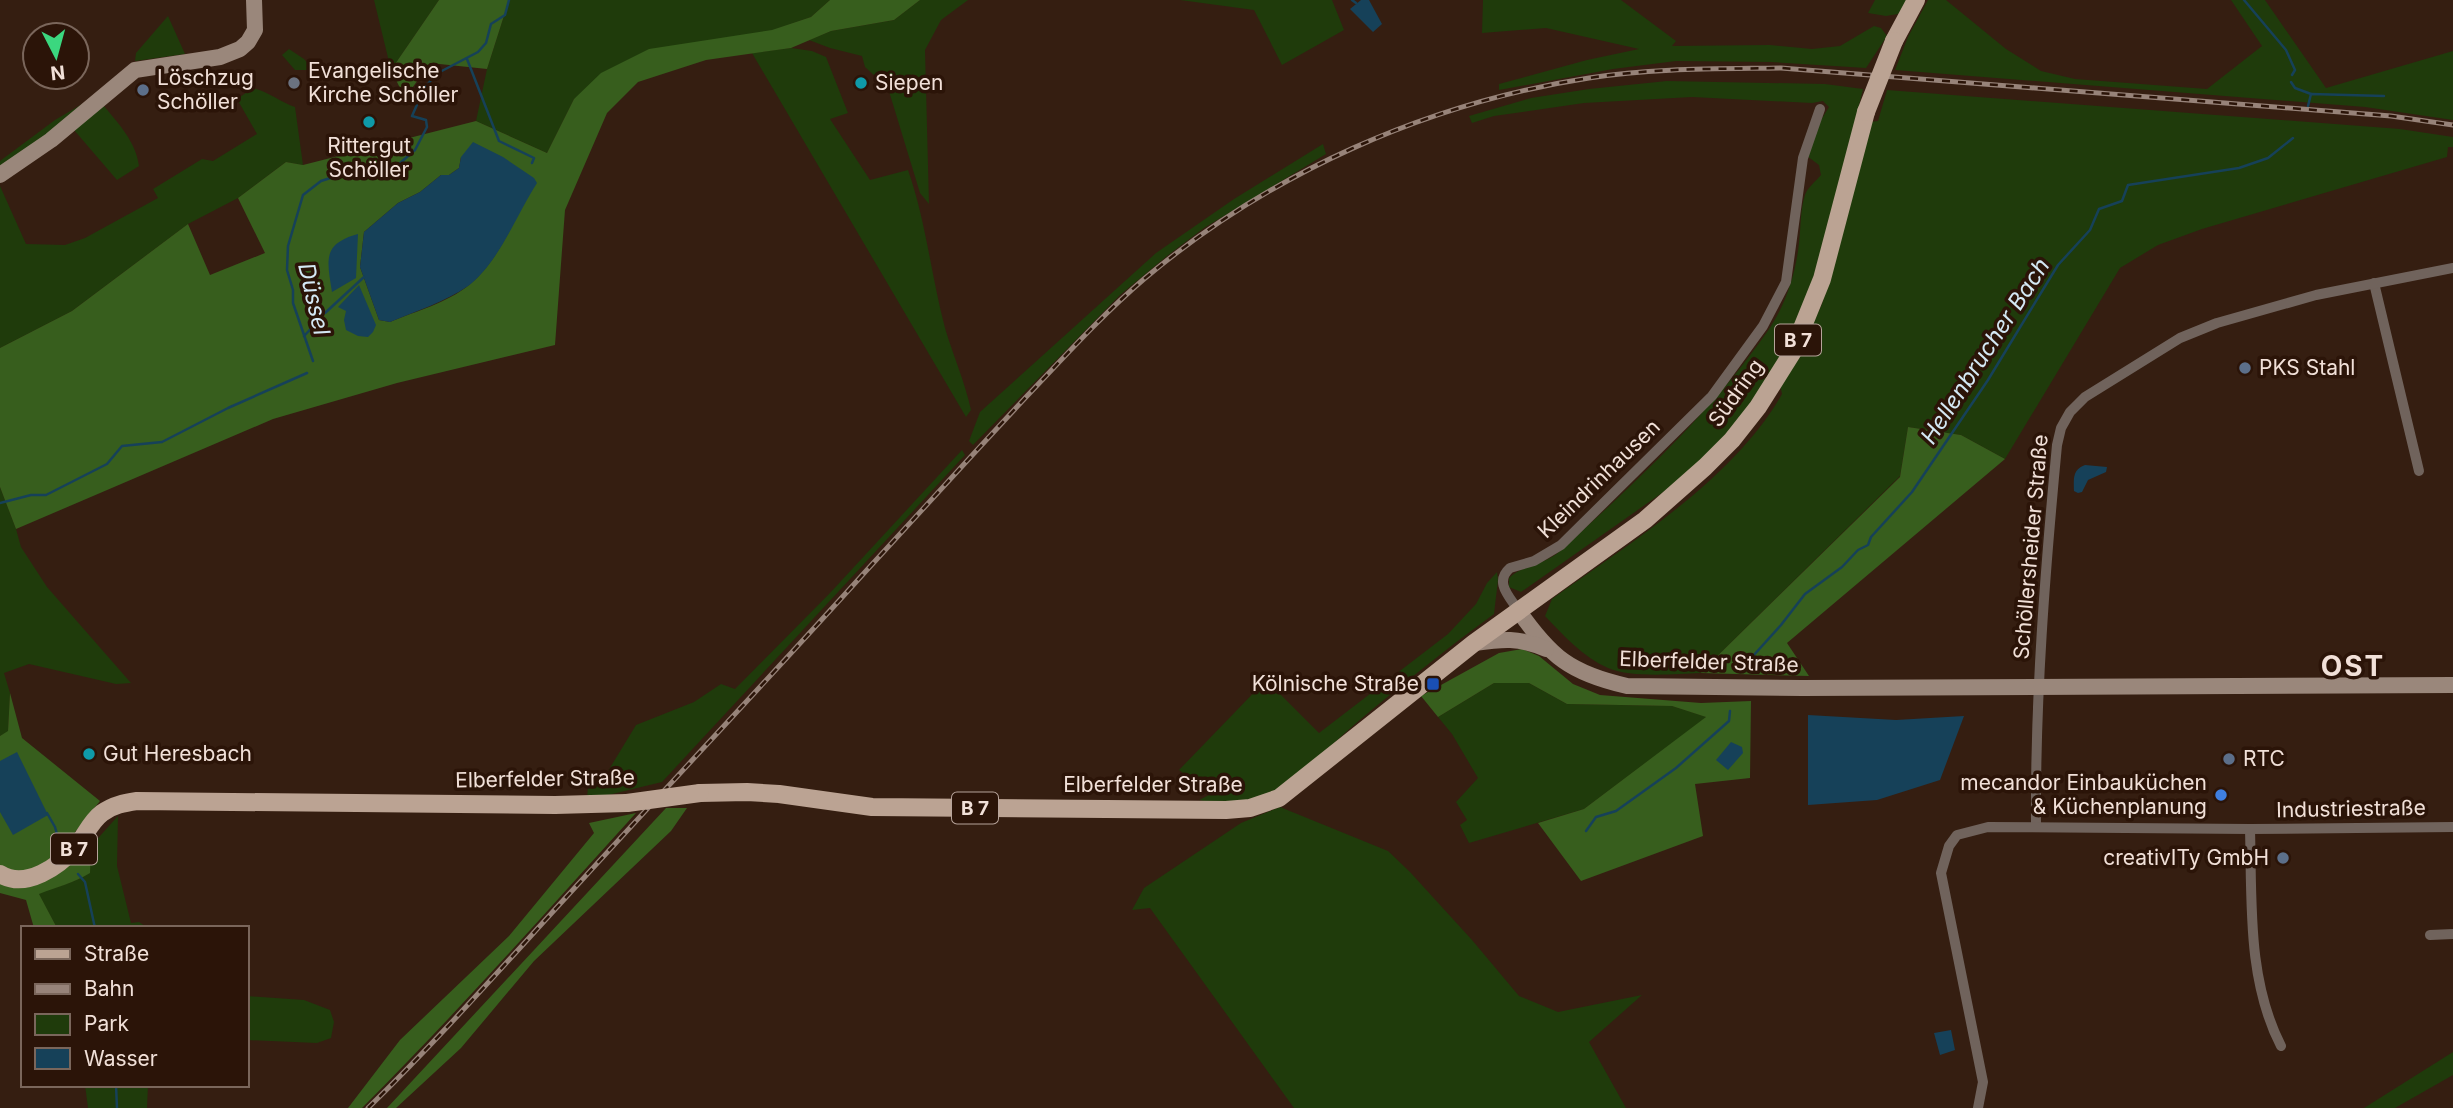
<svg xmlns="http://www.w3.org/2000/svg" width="2453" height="1108" font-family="Inter,sans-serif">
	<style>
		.green { fill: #1f3b0b }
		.forest { fill: #375e1d; fill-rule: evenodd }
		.water { fill: #164159 }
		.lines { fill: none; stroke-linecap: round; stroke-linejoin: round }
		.stream { stroke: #164159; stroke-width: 2.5 }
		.street { stroke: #70635c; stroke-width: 10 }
		.secondary { stroke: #9a877b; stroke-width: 16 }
		.primary { stroke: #bba393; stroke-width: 18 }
		.rail-casing { stroke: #978379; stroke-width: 5 }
		.rail { stroke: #2b1408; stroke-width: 2.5; stroke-dasharray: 8; stroke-linecap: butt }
		.primary-bridge { stroke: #bba393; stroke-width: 18 }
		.worship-dot { fill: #6b7280; stroke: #2b1408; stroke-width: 2.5 }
		.culture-dot { fill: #0f9aa8; stroke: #2b1408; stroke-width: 2.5 }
		.service-dot { fill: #5c6f8a; stroke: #2b1408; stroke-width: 2.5 }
		.transit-dot { fill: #1a4fb4; stroke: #2b1408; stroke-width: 2.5 }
		.shop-dot { fill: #3f7fe0; stroke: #2b1408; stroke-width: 2.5 }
		.labels { text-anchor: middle; stroke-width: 7; stroke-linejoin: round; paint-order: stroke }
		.shield { fill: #2b1408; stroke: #b6a39a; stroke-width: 2 }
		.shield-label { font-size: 19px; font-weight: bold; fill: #f1e0d8 }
		.poi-label { font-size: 21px; fill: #f1e0d8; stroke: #2b1408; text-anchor: start }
		.street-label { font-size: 21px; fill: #f1e0d8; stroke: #2b1408 }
		.water-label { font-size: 23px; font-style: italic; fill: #d4e8f4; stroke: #2b1408 }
		.district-label { font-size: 28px; font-weight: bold; letter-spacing: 2px; fill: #f1e0d8; stroke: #2b1408 }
	</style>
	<rect width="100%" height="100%" fill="#351e11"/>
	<g class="green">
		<path d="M374 0H439L391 70Z"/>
		<path d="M509 0H830L811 17 574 99 547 153 476 121 487 69Z"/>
		<path d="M920 0H968L941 20 925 50 929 204 920 193 888 88 865 67 862 56 830 48 809 40 831 31 894 20Z"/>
		<path d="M1180 0H1332L1344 30 1282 65 1254 10Z"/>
		<path d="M1483 0H1621L1676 41 1672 46 1770 45 1812 49 1840 46 1874 26 1881 28 1887 36 1866 68 1771 62 1676 61 1613 69 1499 90V84L1587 60 1639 49 1546 28 1482 33Z"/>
		<path d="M1875 0H1909L1898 14 1886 16 1868 13Z"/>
		<path d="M1928 0H1946L2006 49 2041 71 2075 79 2207 89 2262 46 2231 0H2265L2326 88 2453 51V120L2365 107 1895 70 1908 37Z"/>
		<path d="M168 16 185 54 135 61 136 53Z"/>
		<path d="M791 48 812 51 826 57 848 113 830 119 870 180 908 170C926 221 931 275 945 328 953 355 965 382 971 410L966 417 752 53Z"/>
		<path d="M289 49 304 59 314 70H295L282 55Z"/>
		<path d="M1667 81 1825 84 1863 89 1820 267 1790 340 1754 403 1696 469 1521 592 1509 587V578C1522 565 1544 565 1559 552 1634 484 1709 415 1767 332 1785 307 1796 273 1799 243 1801 228 1800 210 1805 195 1807 188 1816 181 1821 175L1819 165 1807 156 1818 125 1829 107 1823 101 1812 103 1692 97 1584 103 1494 116 1472 123 1469 116 1531 98 1589 89Z"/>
		<path d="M253 88C269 92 280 102 295 107L303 165 286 162 238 198 188 224 72 311 0 348V186L26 244 65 245 85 238 158 198 153 189 202 159 213 161 257 134 237 99Z"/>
		<path d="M1887 90 2400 129 2453 137V147H2448L2447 157 2202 229 2158 245 2120 268 2005 459 1961 435 1908 427 1900 476 1700 673C1675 674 1631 678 1608 668 1583 657 1563 635 1545 616L1552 599C1631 542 1733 480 1782 394L1780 385 1800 350 1822 304 1870 122 1878 121Z"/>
		<path d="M94 97 0 171V161L55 120Z"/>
		<path d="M103 105C119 124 136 142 139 166L117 180 74 130Z"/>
		<path d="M1323 144 1326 154 1204 228 1167 256 1120 295 973 445 969 441 980 412 1156 253 1234 199Z"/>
		<path d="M962 450 965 455 662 782 608 795 587 798 588 787 602 781 636 725 694 702 721 684 735 689 830 593Z"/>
		<path d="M0 487 16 529 21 547 47 587 131 683 116 684 29 664 4 673 10 693 8 732 0 736Z"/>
		<path d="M1497 572 1498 580 1494 614C1446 649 1400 686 1355 724 1328 747 1301 779 1268 795 1246 804 1222 805 1199 800L1211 794 1179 770 1266 680 1319 733 1448 634 1476 604 1487 583Z"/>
		<path d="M1494 683H1529L1567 704 1672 706 1707 717 1584 809 1469 843 1460 825 1467 820 1456 802 1478 778 1452 734 1438 717Z"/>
		<path d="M1280 807 1388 851 1410 872 1472 940 1519 996 1558 1012 1642 995 1589 1042 1626 1108H1294L1150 908 1132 910 1144 888 1241 823Z"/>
		<path d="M118 816 117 866 131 923 139 922 148 928H57L38 893C55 887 74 883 89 873L91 846Z"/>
		<path d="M247 996 304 1000 330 1010 334 1022 331 1038 317 1043 247 1040Z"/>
		<path d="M2453 1052V1075L2395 1108H2364Z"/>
		<path d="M85 1085H148L147 1108H88Z"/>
	</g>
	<g class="forest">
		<path d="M439 0H509L487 69 430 63 405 98 391 70Z"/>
		<path d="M830 0H920L894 20 831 31 791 48 706 60 638 82 607 113 565 210 555 345 397 383 273 419 16 529 0 487V348L72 311 188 224 210 275 265 253 238 198 286 162 303 165 476 121 547 153 574 99 601 73 649 49 772 30 811 17ZM461 157 523 203C510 231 493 266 469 285 447 303 416 311 390 322L379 320 360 267 364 232 398 203 420 192 441 175H449L459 168Z"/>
		<path d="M1908 427 1961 435 2005 459 1787 643 1809 676 1700 673 1900 477Z"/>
		<path d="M1522 649 1539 656 1573 684 1600 695 1701 703 1751 701 1750 778 1695 784 1703 836 1581 881 1538 823 1584 809 1706 717 1672 706 1567 704 1529 683H1494L1438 717 1421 696 1499 653Z"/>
		<path d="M10 693 22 738 100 801 75 832 91 846 90 873C74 883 56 887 39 894L57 928H34L26 900 0 893V736L8 731Z"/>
		<path d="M666 808H687L671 831 534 961 461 1048 396 1108H387Z"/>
		<path d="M636 813C546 912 457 1013 362 1108H348L400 1040 509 936 594 833 589 823Z"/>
	</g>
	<g class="water">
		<path d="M1361 0H1369L1382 24 1373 32 1350 9Z"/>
		<path d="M473 142 503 157 534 178 537 183C517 214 498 264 468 286 445 302 416 311 390 322L379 320 360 267 364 232 398 203 420 192 441 175H449L459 168 461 157Z"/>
		<path d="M358 234 356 278 332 292C327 260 322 244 358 234Z"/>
		<path d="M359 285 376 325 373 332 368 337 358 336 346 330 344 320 346 311 338 307Z"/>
		<path d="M2085 465 2107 467 2106 472 2088 480 2082 492 2078 493 2074 491C2074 479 2072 470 2085 465Z"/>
		<path d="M1808 715 1896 720 1964 716 1940 780 1877 800 1808 805Z"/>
		<path d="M1731 742 1742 747 1743 753 1728 770 1716 760Z"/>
		<path d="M17 752 48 815 13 835 0 812V761Z"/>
		<path d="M1951 1030 1955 1050 1940 1055 1934 1033Z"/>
	</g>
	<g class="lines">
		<g class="stream">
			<path d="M1352 0 1356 3"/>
			<path d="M2244 0 2286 50 2295 70 2292 75"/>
			<path d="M467 59 499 141 534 158 532 163"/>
			<path d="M2291 82 2295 88 2311 94"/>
			<path d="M2308 106 2311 94 2384 96"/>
			<path d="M325 313 364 277"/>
			<path d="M304 336 320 319"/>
			<path d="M313 361 293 303V290L287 270 288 246 303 195 321 181 343 174 368 172 399 164 415 150 427 127 426 120 412 116 424 89 436 74 478 52 486 43 491 24 505 15 509 0"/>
			<path d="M0 503 31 495H46L107 464 122 446 162 442 228 408 307 373"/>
			<path d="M1752 668 1753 656 1781 625 1805 594 1842 567 1858 550 1868 545 1871 537 1912 492 1988 380 2058 265 2090 230 2099 209 2122 201 2128 185 2239 168 2268 158 2293 138"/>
			<path d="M47 813 55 827 58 838"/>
			<path d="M1586 831 1596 817 1616 811 1676 768 1729 721 1730 711"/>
			<path d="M78 874 85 882 95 928"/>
			<path d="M116 1085 117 1108"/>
		</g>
		<g class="street">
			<path d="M2374 283 2419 471"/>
			<path d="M1518 610C1509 596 1494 582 1510 568L1534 561 1561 545 1712 396 1763 326 1786 282 1803 158 1820 109"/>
			<path d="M2036 826C2035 698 2045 572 2057 445L2061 428 2070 412 2085 397 2180 338 2217 323 2316 295 2453 268"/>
			<path d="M2250 829C2252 902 2247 980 2281 1046"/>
			<path d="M2430 935 2453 934"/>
			<path d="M1978 1108 1983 1082 1941 873 1949 846 1957 835 1988 827 2250 829 2453 827"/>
		</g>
		<g class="secondary">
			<path d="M0 175 51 140 135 70 220 57 240 49 248 42 255 30 254 0"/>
			<path d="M1518 610C1551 657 1570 673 1627 686L1802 688 2453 685"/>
			<path d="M1474 643C1503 639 1518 637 1546 649"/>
		</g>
		<g class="primary">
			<path d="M1894 41 1916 0"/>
			<path d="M700 793 747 792 779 794 872 807 1226 810 1250 808 1279 798 1474 643 1645 520 1705 467 1732 440 1758 407 1792 353 1822 279 1866 112"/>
			<path d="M0 874C26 890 59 866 76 847 85 836 90 822 102 813 113 805 124 803 137 801L555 805 627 803"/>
		</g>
		<defs>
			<path id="rail" d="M368 1108C442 1036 511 957 581 881 676 777 772 675 866 571 920 512 973 454 1027 396 1065 356 1102 315 1144 279 1270 173 1427 103 1589 78 1653 68 1717 69 1781 68L2391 116 2453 125"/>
		</defs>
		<use href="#rail" class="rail-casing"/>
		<use href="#rail" class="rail"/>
		<g class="primary-bridge">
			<path d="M1866 112 1894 41"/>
			<path d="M627 803 700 793"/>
		</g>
	</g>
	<circle class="worship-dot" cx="294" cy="83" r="7"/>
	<g class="culture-dot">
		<circle cx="861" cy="83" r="7"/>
		<circle cx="369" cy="122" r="7"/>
		<circle cx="89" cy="754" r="7"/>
	</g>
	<g class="service-dot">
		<circle cx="143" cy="90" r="7"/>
		<circle cx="2245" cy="368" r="7"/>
		<circle cx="2229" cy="759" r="7"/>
		<circle cx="2283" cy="858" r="7"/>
	</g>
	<rect class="transit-dot" x="1426" y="677" width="14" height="14" rx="3.5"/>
	<circle class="shop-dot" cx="2221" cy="795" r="7"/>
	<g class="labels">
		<g class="shield">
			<rect x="1775" y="324.5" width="46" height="31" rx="5"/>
			<rect x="952" y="792.5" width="46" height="31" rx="5"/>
			<rect x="51" y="833.5" width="46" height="31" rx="5"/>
		</g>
		<g class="shield-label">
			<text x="1798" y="347">B 7</text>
			<text x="975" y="815">B 7</text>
			<text x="74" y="856">B 7</text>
		</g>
		<g class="poi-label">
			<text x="308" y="78">Evangelische<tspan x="308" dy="24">Kirche Schöller</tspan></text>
			<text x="157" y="85">Löschzug<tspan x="157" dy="24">Schöller</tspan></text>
			<text x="875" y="90">Siepen</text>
			<text x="369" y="153" text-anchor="middle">Rittergut<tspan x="369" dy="24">Schöller</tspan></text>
			<text x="2259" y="375">PKS Stahl</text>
			<text x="1419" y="691" text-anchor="end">Kölnische Straße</text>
			<text x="103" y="761">Gut Heresbach</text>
			<text x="2243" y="766">RTC</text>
			<text x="2207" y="790" text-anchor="end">mecandor Einbauküchen<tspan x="2207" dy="24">&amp; Küchenplanung</tspan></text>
			<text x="2269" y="865" text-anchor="end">creativITy GmbH</text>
		</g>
		<g class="street-label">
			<text transform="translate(1736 393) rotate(-54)" y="7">Südring</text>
			<text transform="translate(1599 479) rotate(-44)" y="7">Kleindrinhausen</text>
			<text transform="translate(2031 547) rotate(-85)" y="7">Schöllersheider Straße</text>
			<text transform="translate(1709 662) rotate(2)" y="7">Elberfelder Straße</text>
			<text transform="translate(545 779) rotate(-1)" y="7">Elberfelder Straße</text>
			<text x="1153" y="792">Elberfelder Straße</text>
			<text transform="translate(2351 809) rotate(-1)" y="7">Industriestraße</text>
		</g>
		<g class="water-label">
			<text transform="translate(314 299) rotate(77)" y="8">Düssel</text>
			<text transform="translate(1985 351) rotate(-57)" y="8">Hellenbrucher Bach</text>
		</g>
		<g class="district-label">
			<text x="2353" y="676">OST</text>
		</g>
	</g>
	<rect x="21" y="926" width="228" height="161" fill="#2b1408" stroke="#7a665b" stroke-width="2"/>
	<rect x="35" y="949" width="35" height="10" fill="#bba393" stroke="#7a665b" stroke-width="2"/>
	<text x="84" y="961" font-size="21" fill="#f1e0d8">Straße</text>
	<rect x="35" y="984" width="35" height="10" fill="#978379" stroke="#7a665b" stroke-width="2"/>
	<text x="84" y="996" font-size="21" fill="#f1e0d8">Bahn</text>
	<rect x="35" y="1014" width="35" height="21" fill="#1f3b0b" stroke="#7a665b" stroke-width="2"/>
	<text x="84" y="1031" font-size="21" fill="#f1e0d8">Park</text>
	<rect x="35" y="1048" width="35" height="21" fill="#164159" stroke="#7a665b" stroke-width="2"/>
	<text x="84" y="1066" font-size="21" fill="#f1e0d8">Wasser</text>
	<g transform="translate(56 56) rotate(174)"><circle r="33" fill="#2b1408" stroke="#7a665b" stroke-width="2"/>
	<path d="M0-5L12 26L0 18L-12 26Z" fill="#3bd77f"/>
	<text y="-10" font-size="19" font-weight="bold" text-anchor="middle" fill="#f1e0d8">N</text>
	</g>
</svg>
